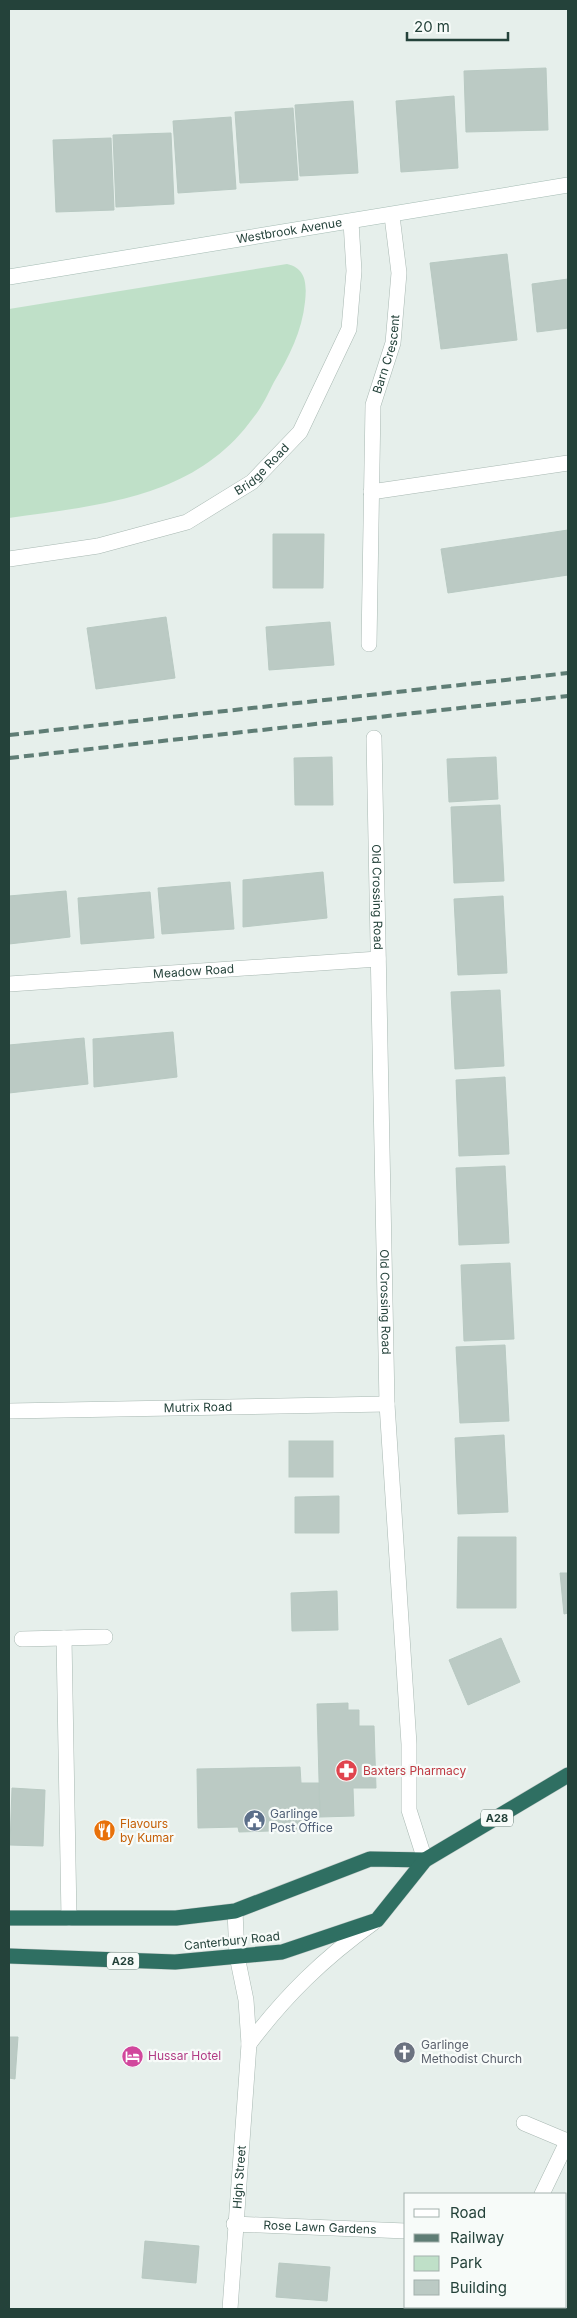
<svg xmlns="http://www.w3.org/2000/svg" width="577" height="2318" font-family="Inter,sans-serif">
	<style>
		.green { fill: #bfe0c8 }
		.building { fill: #bbcac4; stroke: #b8c9c2 }
		.lines { fill: none; stroke-linecap: round; stroke-linejoin: round }
		.lane-casing { stroke: #a8b8b2; stroke-width: 16 }
		.street-casing { stroke: #a8b8b2; stroke-width: 16 }
		.secondary-casing { stroke: #a4bbb3; stroke-width: 16 }
		.highway-casing { stroke: #c2cac8; stroke-width: 16 }
		.lane { stroke: #fff; stroke-width: 15 }
		.street { stroke: #fff; stroke-width: 15 }
		.secondary { stroke: #fff; stroke-width: 15 }
		.highway { stroke: #2f6f62; stroke-width: 15 }
		.rail { stroke: #5f7d75; stroke-width: 4; stroke-dasharray: 10 5; stroke-linecap: butt }
		.labels { text-anchor: middle; stroke-width: 4.5; stroke-linejoin: round; paint-order: stroke }
		.shield { fill: #f7fbf9; stroke: #637a73; stroke-width: 1 }
		.shield-label { font-size: 11px; font-weight: bold; fill: #24423a }
		.street-label { font-size: 12px; fill: #24423a; stroke: #f7fbf9 }
		.health-label { font-size: 12px; fill: #be3a42; stroke: #f7fbf9; text-anchor: start }
		.service-label { font-size: 12px; fill: #4e5e75; stroke: #f7fbf9; text-anchor: start }
		.food-label { font-size: 12px; fill: #c56008; stroke: #f7fbf9; text-anchor: start }
		.worship-label { font-size: 12px; fill: #5b616d; stroke: #f7fbf9; text-anchor: start }
		.hotel-label { font-size: 12px; fill: #b23c85; stroke: #f7fbf9; text-anchor: start }
	</style>
	<rect width="100%" height="100%" fill="#e6efeb"/>
	<path class="green" d="M287 264C306 268 307 284 305 302 302 331 289 357 274 382 268 394 262 407 253 418 195 499 98 505 9 518V309Z"/>
	<g class="building">
		<path d="M546 68 548 130 466 132 464 71Z"/>
		<path d="M454 96 458 168 401 172 396 101Z"/>
		<path d="M353 101 358 173 300 176 295 105Z"/>
		<path d="M293 108 298 180 240 183 235 112Z"/>
		<path d="M231 117 236 189 178 193 173 121Z"/>
		<path d="M171 133 174 204 116 207 113 135Z"/>
		<path d="M111 138 114 210 56 212 53 140Z"/>
		<path d="M507 254 517 340 441 349 430 263Z"/>
		<path d="M568 279V328L537 332 532 284Z"/>
		<path d="M568 530V575L448 593 441 549Z"/>
		<path d="M273 534H324L323 588H273Z"/>
		<path d="M166 617 175 678 96 689 87 628Z"/>
		<path d="M330 622 334 665 269 670 266 627Z"/>
		<path d="M332 757 333 805H295L294 758Z"/>
		<path d="M496 757 498 799 449 802 447 759Z"/>
		<path d="M500 805 504 881 454 883 451 807Z"/>
		<path d="M323 872 327 918 243 927V880Z"/>
		<path d="M230 882 234 929 162 934 158 888Z"/>
		<path d="M66 891 70 937 9 944V896Z"/>
		<path d="M150 892 154 938 81 944 78 898Z"/>
		<path d="M503 896 507 973 458 975 454 899Z"/>
		<path d="M500 990 504 1066 455 1069 451 992Z"/>
		<path d="M173 1032 177 1077 94 1087 93 1039Z"/>
		<path d="M84 1038 88 1084 9 1093V1045Z"/>
		<path d="M505 1077 509 1154 459 1156 456 1080Z"/>
		<path d="M505 1166 509 1243 459 1245 456 1168Z"/>
		<path d="M510 1263 514 1339 464 1341 461 1265Z"/>
		<path d="M505 1345 509 1421 460 1423 456 1347Z"/>
		<path d="M504 1435 508 1512 458 1514 455 1438Z"/>
		<rect x="289" y="1441" width="44" height="36"/>
		<path d="M339 1496V1533H295V1497Z"/>
		<path d="M458 1537H516V1608H457Z"/>
		<path d="M560 1573H568V1613L564 1614Z"/>
		<path d="M337 1591 338 1630 292 1631 291 1593Z"/>
		<path d="M501 1638 520 1682 468 1705 449 1660Z"/>
		<path d="M348 1703V1710H359V1726H374L376 1788H353L354 1816 320 1817 317 1704Z"/>
		<path d="M300 1767 301 1783H319L320 1817 301 1818 302 1830 239 1832 238 1827 198 1828 197 1769Z"/>
		<path d="M12 1788 45 1790 43 1846 10 1845Z"/>
		<path d="M9 2037H18L15 2079 9 2078Z"/>
		<path d="M145 2241 199 2246 196 2283 142 2278Z"/>
		<path d="M279 2263 330 2267 327 2301 276 2297Z"/>
	</g>
	<g class="lines">
		<defs>
			<g id="lane">
				<path d="M64 1638 69 1918"/>
				<path d="M22 1639 105 1637"/>
			</g>
			<g id="street">
				<path d="M371 492 568 463"/>
				<path id="s1" d="M9 559 98 546 187 522 252 482 300 432 349 329 354 271 351 222"/>
				<path id="s2" d="M369 644 373 405 393 343 399 273 392 216"/>
				<path id="s3" d="M374 738 387 1404 409 1744V1810L425 1860"/>
				<path id="s4" d="M9 984 378 959"/>
				<path id="s5" d="M9 1411 387 1404"/>
				<path d="M249 2044C286 1995 323 1959 373 1923"/>
				<path d="M524 2123 567 2141"/>
				<path d="M542 2194 568 2140"/>
				<path id="s6" d="M234 2224 406 2231"/>
				<path id="s7" d="M230 2309 249 2044 246 2000 237 1956 235 1911"/>
			</g>
			<g id="secondary">
				<path id="s8" d="M9 277 568 185"/>
			</g>
			<g id="highway">
				<path d="M9 1918H176L235 1911 370 1859 425 1860"/>
				<path d="M9 1956 175 1962 282 1952 377 1920 425 1860 568 1775"/>
			</g>
		</defs>
		<use href="#lane" class="lane-casing"/>
		<use href="#street" class="street-casing"/>
		<use href="#secondary" class="secondary-casing"/>
		<use href="#highway" class="highway-casing"/>
		<use href="#lane" class="lane"/>
		<use href="#street" class="street"/>
		<use href="#secondary" class="secondary"/>
		<use href="#highway" class="highway"/>
		<g class="rail">
			<path d="M9 735 568 673"/>
			<path d="M9 758 568 696"/>
		</g>
	</g>
	<defs>
		<symbol id="pharmacy-disc" viewBox="-11 -11 22 22"><circle r="9.5" fill="#e0444e" stroke="#f7fbf9"/><path d="M-2-6h4v4h4v4h-4v4h-4v-4h-4v-4h4Z" fill="#fff"/></symbol>
		<symbol id="civic-disc" viewBox="-11 -11 22 22"><circle r="9.5" fill="#5c6f8a" stroke="#f7fbf9"/><path d="M-.6-6.5H3V-4.5H.6V-3L4-1V1h2V6H-6V1h2V-1L-.6-3ZM-1.2 2.5V6h2.4V2.5Z" fill="#fff"/></symbol>
		<symbol id="restaurant-disc" viewBox="-11 -11 22 22"><circle r="9.5" fill="#e8710a" stroke="#f7fbf9"/><path d="M-5-6h1v4h1v-4h1v4h1v-4h1v5L-1.5 .5V6h-2V.5L-5-1ZM5-6V6H3V1.5H1.5Q1.5-4 5-6Z" fill="#fff"/></symbol>
		<symbol id="church-disc" viewBox="-11 -11 22 22"><circle r="9.5" fill="#6b7280" stroke="#f7fbf9"/><path d="M-1.2-6h2.4v3.5h3.3v2.4h-3.3V6h-2.4V-.1h-3.3v-2.4h3.3Z" fill="#fff"/></symbol>
		<symbol id="hotel-disc" viewBox="-11 -11 22 22"><circle r="9.5" fill="#d1479c" stroke="#f7fbf9"/><path d="M-6-4.5h1.5V1H6V5H4.5V3h-9V5H-6ZM-4 0a1.8 1.8 0 1 1 3.6 0ZM.5 0V-2.5h3Q6-2.5 6 0Z" fill="#fff"/></symbol>
	</defs>
	<g fill-rule="evenodd">
		<use href="#pharmacy-disc" x="334" y="1758" width="25" height="25"/>
		<use href="#civic-disc" x="242" y="1808" width="25" height="25"/>
		<use href="#restaurant-disc" x="92" y="1818" width="25" height="25"/>
		<use href="#church-disc" x="392" y="2040" width="25" height="25"/>
		<use href="#hotel-disc" x="120" y="2044" width="25" height="25"/>
	</g>
	<g class="labels">
		<g class="shield">
			<rect x="481" y="1809.5" width="32" height="17" rx="4"/>
			<rect x="107" y="1952.5" width="32" height="17" rx="4"/>
		</g>
		<g class="shield-label">
			<text x="497" y="1822">A28</text>
			<text x="123" y="1965">A28</text>
		</g>
		<g class="street-label">
			<text dy="4" stroke="none"><textPath href="#s8" startOffset="284">Westbrook Avenue</textPath></text>
			<text dy="4" stroke="none"><textPath href="#s2" startOffset="292">Barn Crescent</textPath></text>
			<text dy="4" stroke="none"><textPath href="#s1" startOffset="274">Bridge Road</textPath></text>
			<text dy="4" stroke="none"><textPath href="#s3" startOffset="159">Old Crossing Road</textPath></text>
			<text dy="4" stroke="none"><textPath href="#s4" startOffset="185">Meadow Road</textPath></text>
			<text dy="4" stroke="none"><textPath href="#s3" startOffset="564">Old Crossing Road</textPath></text>
			<text dy="4" stroke="none"><textPath href="#s5" startOffset="189">Mutrix Road</textPath></text>
			<text transform="translate(232 1941) rotate(-6)" y="4">Canterbury Road</text>
			<text dy="4" stroke="none"><textPath href="#s7" startOffset="132">High Street</textPath></text>
			<text dy="4" stroke="none"><textPath href="#s6" startOffset="86">Rose Lawn Gardens</textPath></text>
		</g>
		<g class="health-label">
			<text x="363" y="1775">Baxters Pharmacy</text>
		</g>
		<g class="service-label">
			<text x="270" y="1818">Garlinge<tspan x="270" dy="14">Post Office</tspan></text>
		</g>
		<g class="food-label">
			<text x="120" y="1828">Flavours<tspan x="120" dy="14">by Kumar</tspan></text>
		</g>
		<g class="worship-label">
			<text x="421" y="2049">Garlinge<tspan x="421" dy="14">Methodist Church</tspan></text>
		</g>
		<g class="hotel-label">
			<text x="148" y="2060">Hussar Hotel</text>
		</g>
	</g>
	<rect width="577" height="2318" fill="none" stroke="#24423a" stroke-width="20"/>
	<rect x="404" y="2193" width="162" height="115" fill="#f7fbf9" stroke="#a3b1ad"/>
	<rect x="414" y="2209" width="25" height="8" fill="#ffffff" stroke="#a3b1ad"/>
	<text x="450" y="2218" font-size="15" fill="#24423a">Road</text>
	<rect x="414" y="2234" width="25" height="8" fill="#5f7d75" stroke="#a3b1ad"/>
	<text x="450" y="2243" font-size="15" fill="#24423a">Railway</text>
	<rect x="414" y="2256" width="25" height="15" fill="#bfe0c8" stroke="#a3b1ad"/>
	<text x="450" y="2268" font-size="15" fill="#24423a">Park</text>
	<rect x="414" y="2280" width="25" height="15" fill="#bbcac4" stroke="#a3b1ad"/>
	<text x="450" y="2293" font-size="15" fill="#24423a">Building</text>
	<path d="M407 32v8h101v-8" fill="none" stroke="#24423a" stroke-width="2.5"/>
	<text x="414" y="32" font-size="15" fill="#24423a" stroke="#f7fbf9" stroke-width="4" paint-order="stroke">20 m</text>
</svg>
